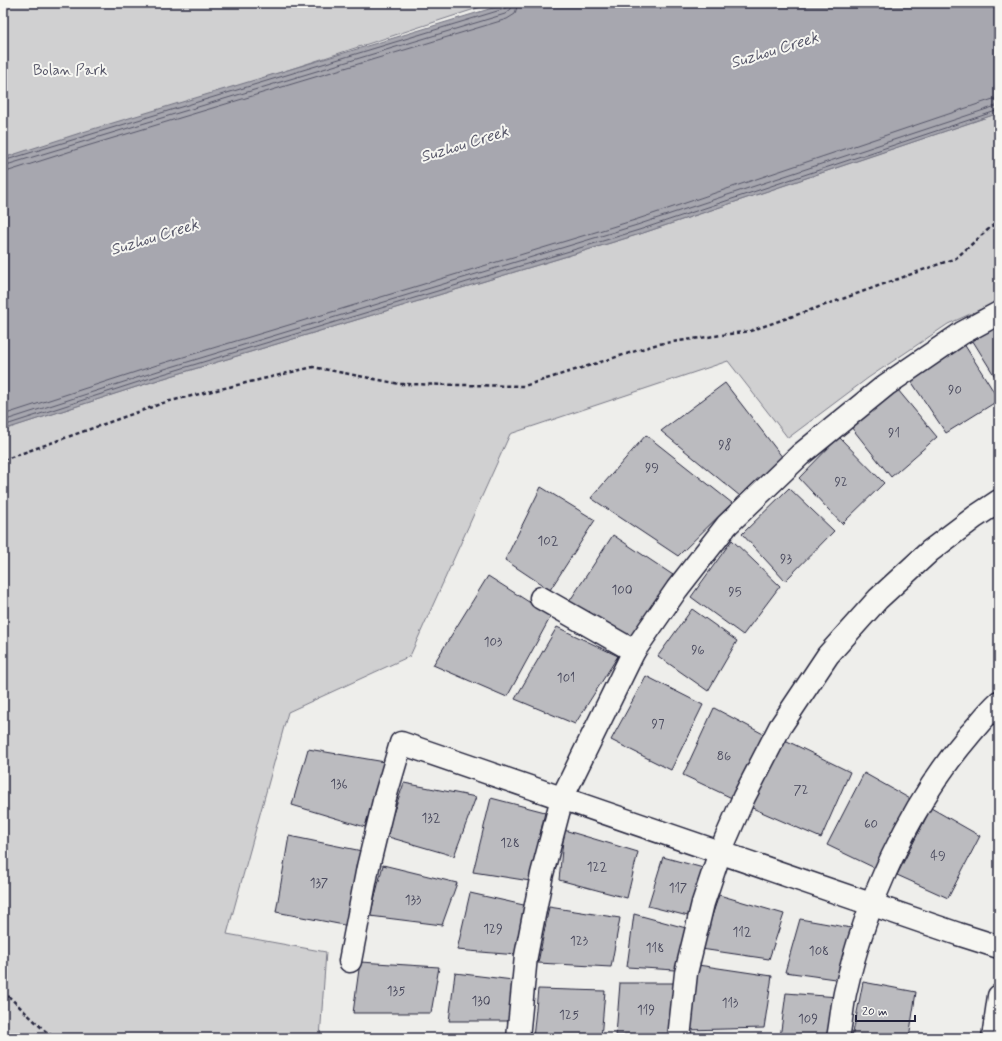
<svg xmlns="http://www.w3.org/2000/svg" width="1002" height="1041" font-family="Mynerve,sans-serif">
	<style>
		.green { fill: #d0d0d1; stroke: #797986 }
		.water { fill: #a7a7af; stroke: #727281 }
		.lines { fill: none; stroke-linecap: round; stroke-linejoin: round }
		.shore { stroke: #575769; stroke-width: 1 }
		.building { fill: #bbbbbf; stroke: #22223b }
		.minor-casing { stroke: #22223b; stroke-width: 25 }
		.path { stroke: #22223b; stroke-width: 2.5; stroke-dasharray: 4 3; stroke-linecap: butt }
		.minor { stroke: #f6f6f2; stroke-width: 22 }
		.labels { text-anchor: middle; stroke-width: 4; stroke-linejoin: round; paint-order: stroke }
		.number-label { font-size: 13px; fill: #48485c }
		.park-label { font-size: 15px; fill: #565668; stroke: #f6f6f2 }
		.water-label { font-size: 16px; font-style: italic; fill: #575769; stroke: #f6f6f2 }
	</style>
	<rect width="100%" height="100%" fill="#eeeeeb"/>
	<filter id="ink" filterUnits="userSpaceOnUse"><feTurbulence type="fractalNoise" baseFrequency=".025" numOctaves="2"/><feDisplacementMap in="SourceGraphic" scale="8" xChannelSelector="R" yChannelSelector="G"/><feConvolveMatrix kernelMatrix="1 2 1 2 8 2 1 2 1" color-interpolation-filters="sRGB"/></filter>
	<g filter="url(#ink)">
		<g class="green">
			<path d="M3 3H493L3 163Z"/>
			<path d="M999 113V301L948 324 868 378 788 438 728 361 510 434 410 656 288 712 227 934 326 952 320 1038H3V430L161 379 640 234Z"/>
		</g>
		<path class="water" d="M509 3H999V113L640 234 161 379 3 430V158L83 132Z"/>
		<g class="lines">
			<g class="shore">
				<path d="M3 161 504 9 507 7V3"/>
				<path d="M3 166 505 14 511 9 512 3"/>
				<path d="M3 172 9 171 87 146 507 19 515 14 518 3"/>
				<path d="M3 415 157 365 635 220 993 99H999"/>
				<path d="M3 421 158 371 637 225 999 105"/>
				<path d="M3 426 160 375 639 230 999 110"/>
			</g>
		</g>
		<g class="building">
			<path d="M999 324V383L971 338Z"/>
			<path d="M964 344 999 400 946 433 911 381Z"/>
			<path d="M725 383 783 458 740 496 661 431Z"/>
			<path d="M898 390 937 437 891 477 851 427Z"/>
			<path d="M646 435 732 503 678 556 591 498Z"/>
			<path d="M839 437 884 483 842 524 799 478Z"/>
			<path d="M541 487 595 520 550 590 505 560Z"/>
			<path d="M789 488 834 531 785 581 742 534Z"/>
			<path d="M613 535 676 577 632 640 569 602Z"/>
			<path d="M732 540 780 586 743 635 691 597Z"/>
			<path d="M488 576 551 616 507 697 433 665Z"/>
			<path d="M692 609 737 641 708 691 658 656Z"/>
			<path d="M557 627 618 656 575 724 515 699Z"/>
			<path d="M646 676 703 705 671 770 611 740Z"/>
			<path d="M714 708 767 736 734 799 683 775Z"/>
			<path d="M783 739 850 772 821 838 750 807Z"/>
			<path d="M308 749 385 762 365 827 292 805Z"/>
			<path d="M864 773 914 801 879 870 827 845Z"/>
			<path d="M404 783 476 797 454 856 385 836Z"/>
			<path d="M491 798 545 812 530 881 473 872Z"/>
			<path d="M931 808 980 836 948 898 897 875Z"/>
			<path d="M564 830 638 852 627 898 559 880Z"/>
			<path d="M289 836 362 851 349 926 276 912Z"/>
			<path d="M663 857 707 869 692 917 648 906Z"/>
			<path d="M383 865 457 883 442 925 370 916Z"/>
			<path d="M470 893 528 906 517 955 457 950Z"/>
			<path d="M719 895 784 914 769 959 701 949Z"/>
			<path d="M549 907 620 918 611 967 538 963Z"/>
			<path d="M634 914 686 928 675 970 627 967Z"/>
			<path d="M800 919 851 928 842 980 785 972Z"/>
			<path d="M360 962 439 967 431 1013H353Z"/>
			<path d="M698 965 772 976 764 1028 686 1030Z"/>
			<path d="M455 973 513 980 511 1021H449Z"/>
			<path d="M863 982 916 992 909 1038H852Z"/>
			<path d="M620 983H677L670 1034 616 1035Z"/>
			<path d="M538 989 605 991 601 1038H533Z"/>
			<path d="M786 993 838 997 831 1038H780Z"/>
		</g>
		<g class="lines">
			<defs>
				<g id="minor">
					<path d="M541 598 634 651"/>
					<path d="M350 961 368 867 384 801 401 743 958 934 999 947"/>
					<path d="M518 1038 526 956 542 874 562 798 634 651 677 589 727 525 800 455 886 385 962 333 999 313"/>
					<path d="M679 1038 686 973 703 903 720 852 744 797 780 727 828 655 878 599 930 551 975 517 999 501"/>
					<path d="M838 1038C841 1023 842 1008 845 993 865 903 910 804 970 734 980 723 988 712 999 702"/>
					<path d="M993 1038 999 996"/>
				</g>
			</defs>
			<use href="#minor" class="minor-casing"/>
			<g class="path">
				<path d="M3 460 166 402 313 367 400 384 524 386 658 344 750 331 845 298 956 258 999 220"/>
				<path d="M3 991 44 1030 55 1038"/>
			</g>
			<use href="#minor" class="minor"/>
		</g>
	</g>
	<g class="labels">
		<g class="number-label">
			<text x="955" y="394">90</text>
			<text x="894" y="437">91</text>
			<text x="725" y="449">98</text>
			<text x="652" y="472">99</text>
			<text x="841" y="486">92</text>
			<text x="548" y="545">102</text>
			<text x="786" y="563">93</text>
			<text x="622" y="594">100</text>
			<text x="735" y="596">95</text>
			<text x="493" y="646">103</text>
			<text x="698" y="654">96</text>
			<text x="566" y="682">101</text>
			<text x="658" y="728">97</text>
			<text x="724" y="760">86</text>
			<text x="339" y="788">136</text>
			<text x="801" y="794">72</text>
			<text x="431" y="822">132</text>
			<text x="871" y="828">60</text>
			<text x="510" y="847">128</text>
			<text x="938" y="860">49</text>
			<text x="597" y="871">122</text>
			<text x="319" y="887">137</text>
			<text x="678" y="892">117</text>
			<text x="413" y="904">133</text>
			<text x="493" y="933">129</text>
			<text x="742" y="936">112</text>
			<text x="579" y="945">123</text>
			<text x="655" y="952">118</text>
			<text x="819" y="955">108</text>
			<text x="396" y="995">135</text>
			<text x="481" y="1005">130</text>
			<text x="730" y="1007">113</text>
			<text x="646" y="1014">119</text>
			<text x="569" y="1019">125</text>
			<text x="808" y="1023">109</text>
		</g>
		<g class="park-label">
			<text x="70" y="75">Bolan Park</text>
		</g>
		<g class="water-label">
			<text transform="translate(774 49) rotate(-17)" y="6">Suzhou Creek</text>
			<text transform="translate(464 143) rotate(-17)" y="6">Suzhou Creek</text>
			<text transform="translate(154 236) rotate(-17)" y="6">Suzhou Creek</text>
		</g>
	</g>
	<rect width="1002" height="1041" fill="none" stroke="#f6f6f2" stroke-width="16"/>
	<rect x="8" y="8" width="986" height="1025" fill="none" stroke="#22223b" stroke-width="1.5" filter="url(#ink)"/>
	<path d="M856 1015v6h59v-6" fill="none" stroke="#22223b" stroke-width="2"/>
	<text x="862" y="1015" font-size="12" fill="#22223b" stroke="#f6f6f2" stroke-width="3" paint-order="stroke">20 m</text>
</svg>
